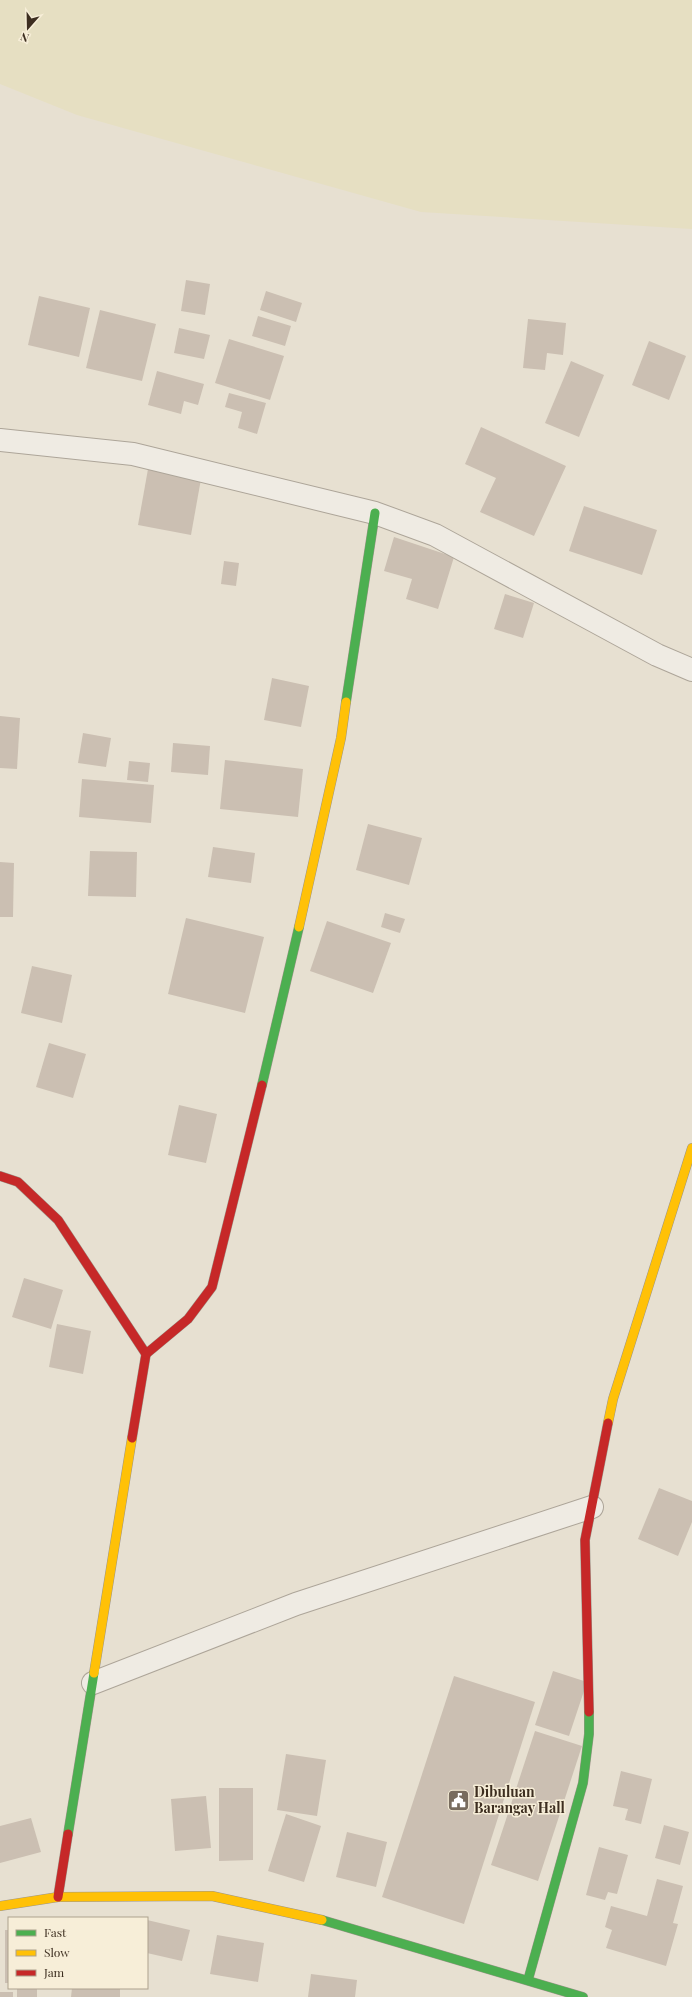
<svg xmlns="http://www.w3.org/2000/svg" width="692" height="1997" font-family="'Playfair Display',serif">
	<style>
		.farmland { fill: #e6dfc2 }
		.building { fill: #cbbfb2 }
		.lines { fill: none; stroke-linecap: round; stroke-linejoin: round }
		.street-casing { stroke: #ada599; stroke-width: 24 }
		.fast-casing { stroke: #9c958a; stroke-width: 10 }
		.slow-casing { stroke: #9c958a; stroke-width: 10 }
		.jam-casing { stroke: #9c958a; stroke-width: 10 }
		.street { stroke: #efebe3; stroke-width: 22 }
		.fast { stroke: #4caf50; stroke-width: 9 }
		.slow { stroke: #ffc107; stroke-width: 9 }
		.jam { stroke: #c62828; stroke-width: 9 }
		.labels { text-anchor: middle; stroke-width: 3; stroke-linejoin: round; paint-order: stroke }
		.poi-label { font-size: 14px; font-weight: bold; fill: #3d2e20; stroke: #f7eed8; text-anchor: start }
	</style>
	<rect width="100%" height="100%" fill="#e7e0d1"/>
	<path class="farmland" d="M0 0H692V229L421 212 77 115 0 84Z"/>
	<g class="building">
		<path d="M186 280 210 284 205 315 181 311Z"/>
		<path d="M266 291 302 303 296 322 260 310Z"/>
		<path d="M39 296 90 308 79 357 28 345Z"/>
		<path d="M100 310 156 324 142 381 86 368Z"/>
		<path d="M258 316 291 326 285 346 252 336Z"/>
		<path d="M528 319 566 323 563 355 547 353 545 370 523 368Z"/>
		<path d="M179 328 210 335 204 359 174 353Z"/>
		<path d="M229 339 284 356 270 400 215 383Z"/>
		<path d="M649 341 686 356 669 400 632 385Z"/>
		<path d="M571 361 604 375 579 437 545 423Z"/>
		<path d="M157 371 204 384 198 405 184 401 181 414 148 405Z"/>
		<path d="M229 393 266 403 257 434 238 428 242 412 225 407Z"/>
		<path d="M481 427 566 466 534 536 480 512 496 478 465 464Z"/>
		<path d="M148 469 201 479 191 535 138 525Z"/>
		<path d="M584 506 657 530 642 575 569 551Z"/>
		<path d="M394 537 454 557 438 609 406 599 412 579 384 571Z"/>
		<path d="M224 561 239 563 236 586 221 584Z"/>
		<path d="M505 594 534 603 523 638 494 629Z"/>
		<path d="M272 678 309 686 301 727 264 720Z"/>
		<path d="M0 716 20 718 17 769 0 768Z"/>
		<path d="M83 733 111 738 106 767 78 763Z"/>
		<path d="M173 743 210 746 208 775 171 772Z"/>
		<path d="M225 760 303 769 298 817 220 809Z"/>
		<path d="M129 761 150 763 148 782 127 780Z"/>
		<path d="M82 779 154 785 151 823 79 817Z"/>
		<path d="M368 824 422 838 409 885 356 870Z"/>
		<path d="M213 847 255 853 251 883 208 877Z"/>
		<path d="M90 851 137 852 136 897 88 896Z"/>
		<path d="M0 862 14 863 13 917H0Z"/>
		<path d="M385 913 405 919 400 933 381 927Z"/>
		<path d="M186 918 264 937 245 1013 168 994Z"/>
		<path d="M327 921 391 943 373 993 310 971Z"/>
		<path d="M32 966 72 975 62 1023 21 1013Z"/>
		<path d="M49 1043 86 1054 73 1098 36 1087Z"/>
		<path d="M179 1105 217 1114 206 1163 168 1155Z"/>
		<path d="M24 1278 63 1290 51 1329 12 1317Z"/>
		<path d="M57 1324 91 1331 83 1374 49 1367Z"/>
		<path d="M659 1488 692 1501V1522L678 1556 638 1539Z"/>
		<path d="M553 1671 587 1682 569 1736 535 1725Z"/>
		<path d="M454 1676 535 1702 464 1924 382 1897Z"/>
		<path d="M535 1731 582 1746 538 1881 491 1865Z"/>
		<path d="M286 1754 326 1760 317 1816 277 1810Z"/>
		<path d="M621 1771 652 1779 641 1824 625 1820 628 1809 613 1806Z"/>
		<path d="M219 1788H253V1860L219 1861Z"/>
		<path d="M206 1796 211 1848 175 1851 171 1799Z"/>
		<path d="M286 1814 321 1826 304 1882 268 1871Z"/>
		<path d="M31 1818 41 1852 0 1863V1826Z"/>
		<path d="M664 1825 689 1832 680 1865 655 1858Z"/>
		<path d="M347 1832 387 1842 376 1887 336 1877Z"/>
		<path d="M599 1847 628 1855 617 1894 608 1892 605 1900 586 1895Z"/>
		<path d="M657 1879 683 1886 673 1923 678 1924 666 1966 606 1948 612 1930 605 1927 611 1906 647 1916Z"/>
		<path d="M147 1920 190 1930 182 1961 147 1953Z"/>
		<rect x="5" y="1930" width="4" height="53"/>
		<path d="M217 1935 264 1943 258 1982 210 1974Z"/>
		<path d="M311 1974 357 1980 355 1997H308Z"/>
		<rect x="17" y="1988" width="20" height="9"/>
		<path d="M72 1988H120V1997H71Z"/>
		<rect x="0" y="1992" width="13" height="5"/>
	</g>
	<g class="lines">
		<defs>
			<g id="street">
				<path d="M0 440 133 454 375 513 435 535 657 655 692 670"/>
				<path d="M93 1683 296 1604 592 1507"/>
			</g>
			<g id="fast">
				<path d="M346 702 375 513"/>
				<path d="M262 1085 299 927"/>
				<path d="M68 1834 94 1673"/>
				<path d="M322 1920 583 1997"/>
				<path d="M528 1980 583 1783 589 1734V1712"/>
			</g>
			<g id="slow">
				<path d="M299 927 341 738 346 702"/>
				<path d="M608 1423 613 1399 692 1148"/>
				<path d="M94 1673 132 1438"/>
				<path d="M0 1906 58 1897 212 1896 322 1920"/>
			</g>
			<g id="jam">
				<path d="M0 1176 18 1182 58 1220 146 1354 132 1438"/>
				<path d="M146 1354 188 1319 212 1287 262 1085"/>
				<path d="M589 1712 585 1540 608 1423"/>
				<path d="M58 1897 68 1834"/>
			</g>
		</defs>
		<use href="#street" class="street-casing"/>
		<use href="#fast" class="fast-casing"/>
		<use href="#slow" class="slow-casing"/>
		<use href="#jam" class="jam-casing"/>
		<use href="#street" class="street"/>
		<use href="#fast" class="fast"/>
		<use href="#slow" class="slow"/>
		<use href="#jam" class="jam"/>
	</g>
	<defs>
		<symbol id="civic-square" viewBox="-11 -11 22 22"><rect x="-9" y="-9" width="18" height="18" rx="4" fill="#786c5e" stroke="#f7eed8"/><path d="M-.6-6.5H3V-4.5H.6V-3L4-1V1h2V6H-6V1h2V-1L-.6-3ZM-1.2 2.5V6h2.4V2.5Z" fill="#fff"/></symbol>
	</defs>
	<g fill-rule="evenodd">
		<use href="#civic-square" x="446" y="1788" width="25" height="25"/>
	</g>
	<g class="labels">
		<g class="poi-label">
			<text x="474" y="1797">Dibuluan<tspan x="474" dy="16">Barangay Hall</tspan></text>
		</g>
	</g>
	<rect x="8" y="1917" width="140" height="72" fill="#f7eed8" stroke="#ada18e"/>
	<rect x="16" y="1930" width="20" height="6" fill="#4caf50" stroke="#ada18e"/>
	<text x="44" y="1937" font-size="12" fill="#3d2e20">Fast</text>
	<rect x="16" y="1950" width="20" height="6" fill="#ffc107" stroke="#ada18e"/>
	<text x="44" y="1957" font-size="12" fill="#3d2e20">Slow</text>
	<rect x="16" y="1970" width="20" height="6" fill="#c62828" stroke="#ada18e"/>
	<text x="44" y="1977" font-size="12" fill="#3d2e20">Jam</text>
	<g transform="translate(28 28) rotate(200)" stroke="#f7eed8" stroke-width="3" paint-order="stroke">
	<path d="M0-3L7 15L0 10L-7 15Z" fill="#3d2e20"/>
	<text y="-6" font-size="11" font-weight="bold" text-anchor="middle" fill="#3d2e20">N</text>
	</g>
</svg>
